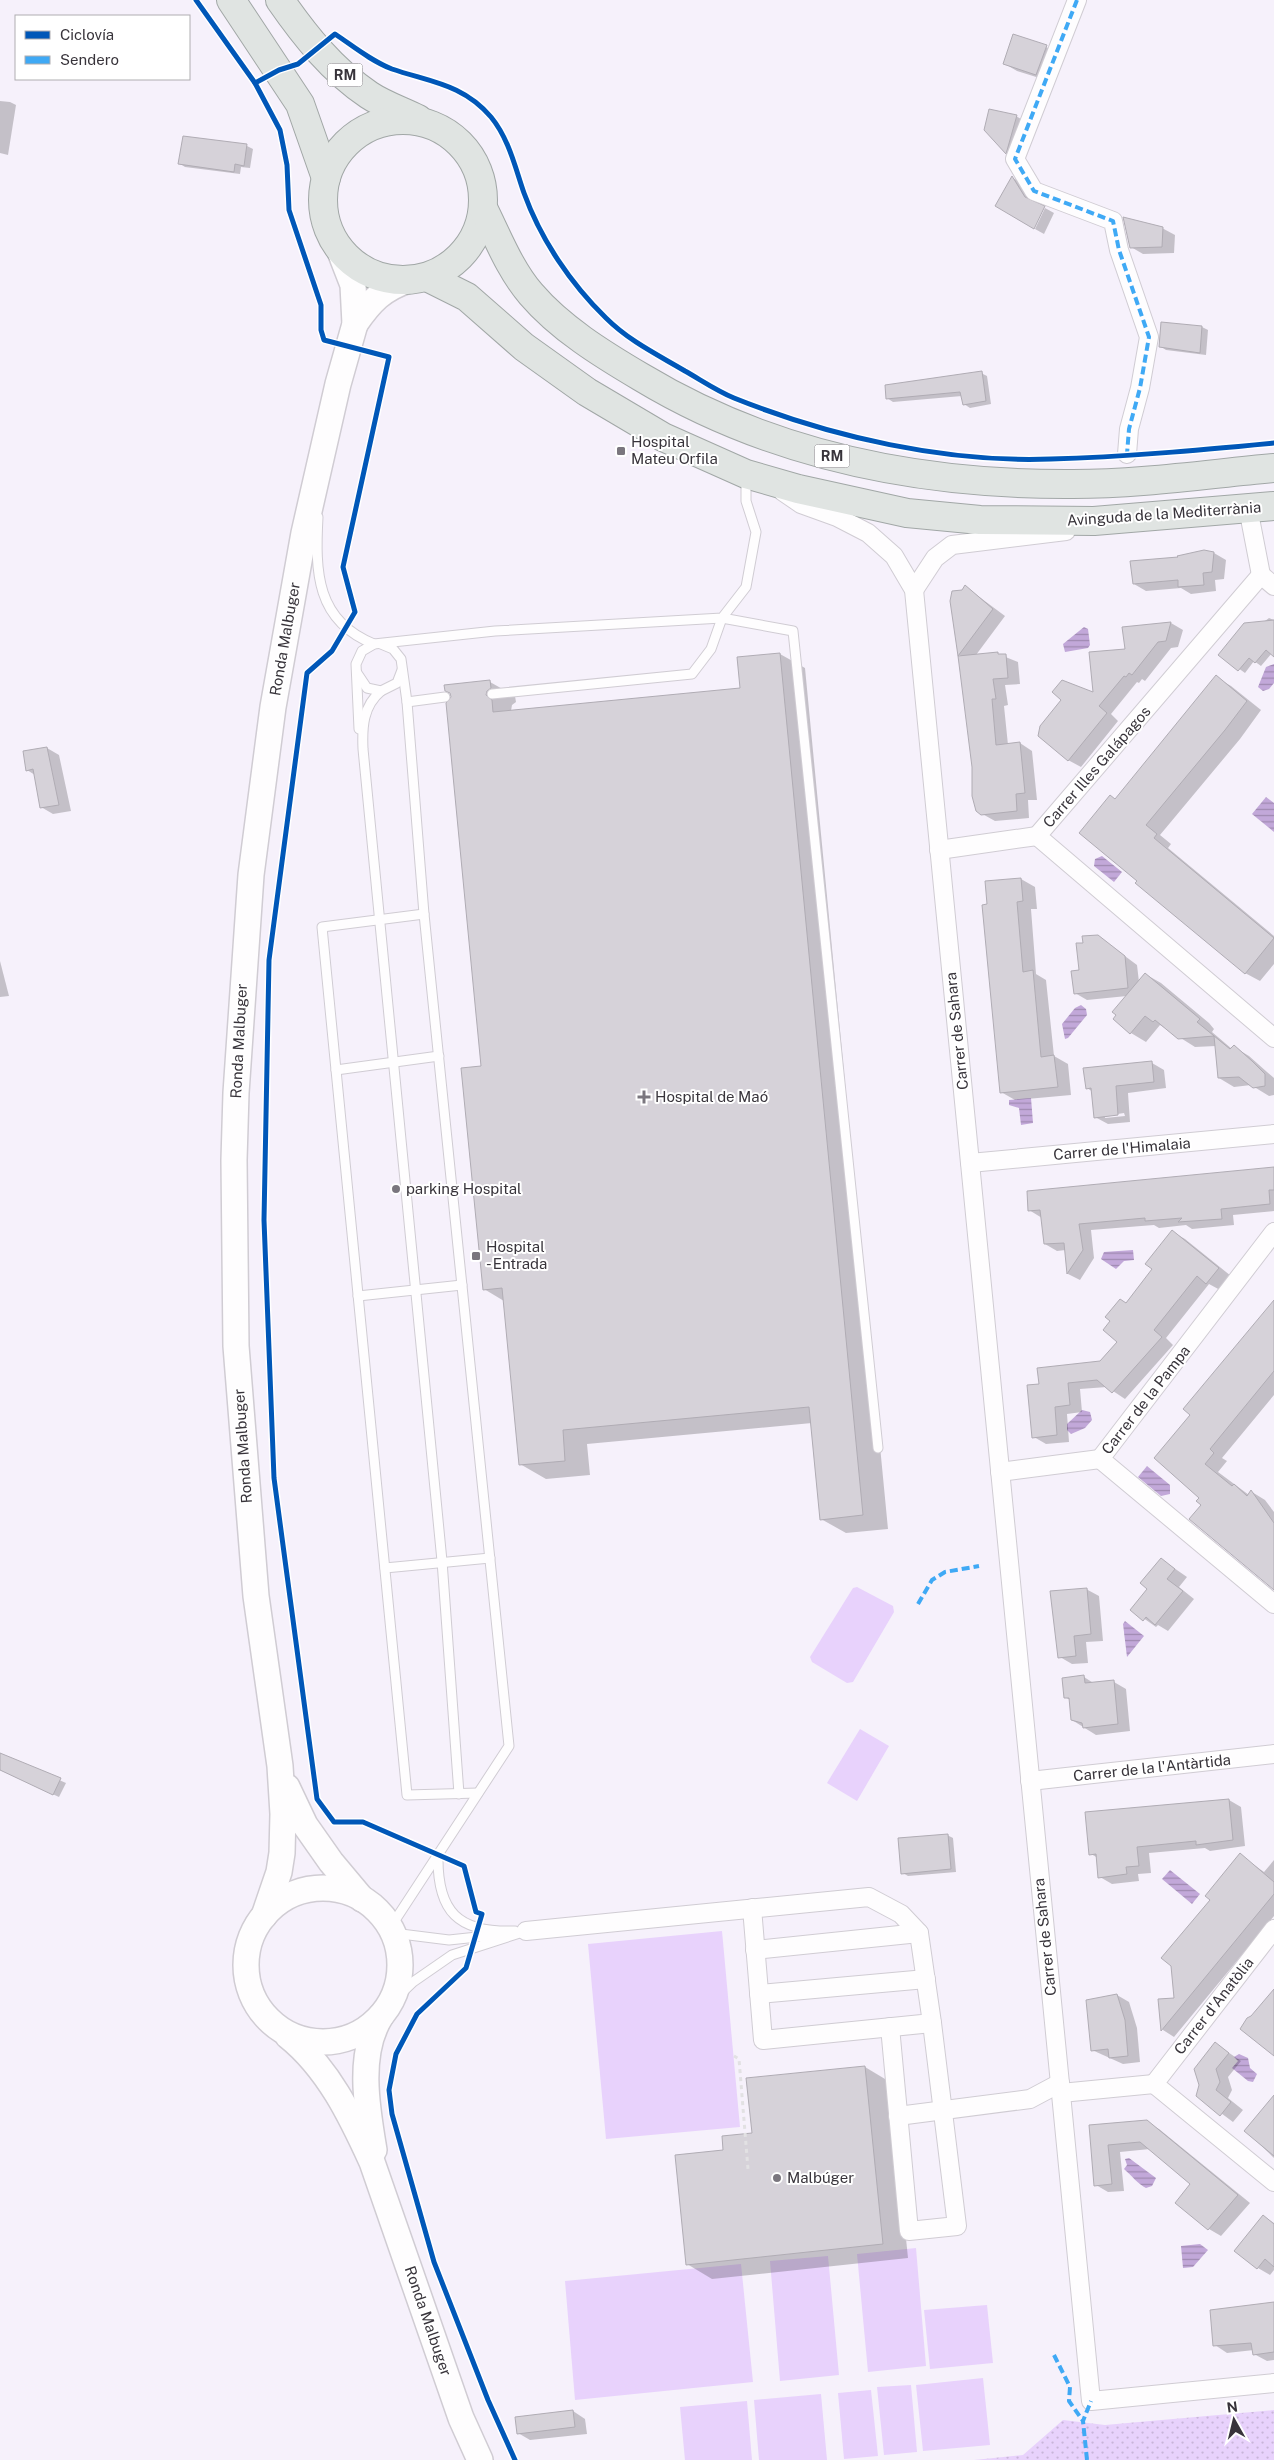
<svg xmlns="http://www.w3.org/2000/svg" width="1274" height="2460" font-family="'Public Sans',sans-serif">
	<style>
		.grass { fill: url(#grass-dots) }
		.green { fill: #e8d2fc }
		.water { fill: url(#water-rules) }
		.shadow { fill: #0003; fill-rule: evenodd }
		.building { fill: #d6d2d9; stroke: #b0acb4 }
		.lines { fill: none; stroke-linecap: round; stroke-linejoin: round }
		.lane-casing { stroke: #d0ccd3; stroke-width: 11 }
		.street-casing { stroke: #d0ccd3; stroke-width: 20 }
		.secondary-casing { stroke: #d0ccd3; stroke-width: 28 }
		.primary-casing { stroke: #a1a7a6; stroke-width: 30 }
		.path { stroke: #e2e1e3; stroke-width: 3; stroke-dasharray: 4 4; stroke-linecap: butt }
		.lane { stroke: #fefdfe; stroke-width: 9 }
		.street { stroke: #fefdfe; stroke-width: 18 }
		.secondary { stroke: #fefdfe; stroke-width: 25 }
		.primary { stroke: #e0e4e2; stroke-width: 28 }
		.quiet { stroke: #3fa9f5; stroke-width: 4; stroke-dasharray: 8 4; stroke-linecap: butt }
		.cycleway-casing { stroke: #fff; stroke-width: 8 }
		.cycleway { stroke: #0057b8; stroke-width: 5 }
		.poi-dot { fill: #7a767e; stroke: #fff; stroke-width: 2 }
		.labels { text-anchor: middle; stroke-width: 4; stroke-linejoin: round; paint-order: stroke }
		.shield { fill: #fff; stroke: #747176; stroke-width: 1 }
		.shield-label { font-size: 14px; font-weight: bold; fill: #38343b }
		.poi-label { font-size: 15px; fill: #38343b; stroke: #fff; text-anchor: start }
		.street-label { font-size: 15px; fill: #38343b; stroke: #fff }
	</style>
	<defs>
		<pattern id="grass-dots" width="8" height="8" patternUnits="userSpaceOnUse" patternTransform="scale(1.25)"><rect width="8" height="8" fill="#e8d2fc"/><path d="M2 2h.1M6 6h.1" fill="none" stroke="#c8b5d9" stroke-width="1.8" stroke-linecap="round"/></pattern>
		<pattern id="water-rules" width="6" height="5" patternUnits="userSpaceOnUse" patternTransform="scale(1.25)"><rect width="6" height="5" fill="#c2a8d9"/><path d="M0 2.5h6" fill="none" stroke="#9f8ab1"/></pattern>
	</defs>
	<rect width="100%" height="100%" fill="#f6f1fb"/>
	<path class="grass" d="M1274 2410V2460H974L1023 2455 1063 2420 1105 2425Z"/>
	<g class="green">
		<path d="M857 1587 893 1606 894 1612 853 1682 847 1683 812 1662 810 1657 853 1588Z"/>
		<path d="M860 1729 889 1746 857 1801 827 1783Z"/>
		<path d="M722 1931 740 2127 606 2139 588 1944Z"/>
		<path d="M916 2248 926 2366 868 2372 857 2254Z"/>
		<path d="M828 2256 839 2375 780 2381 770 2261Z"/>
		<path d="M741 2264 753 2382 575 2400 565 2281Z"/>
		<path d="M987 2305 993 2363 930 2369 924 2310Z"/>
		<path d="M983 2378 990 2445 923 2451 916 2385Z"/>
		<path d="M911 2385 917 2452 884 2455 877 2387Z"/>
		<path d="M871 2390 878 2456 844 2459 838 2393Z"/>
		<path d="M821 2394 827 2460H759L754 2400Z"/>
		<path d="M747 2401 752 2460H685L680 2407Z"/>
	</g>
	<g class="water">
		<path d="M1084 627 1088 629 1090 645 1088 648 1065 652 1063 644Z"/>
		<path d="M1274 664V683L1269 689 1263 691 1258 687 1266 667Z"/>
		<path d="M1266 797 1274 803V832L1252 814Z"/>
		<path d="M1102 856 1122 872 1114 882 1094 866 1095 859Z"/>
		<path d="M1081 1005 1086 1009 1087 1015 1068 1038 1065 1039 1062 1024 1075 1008Z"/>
		<path d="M1031 1098 1033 1123 1021 1125 1019 1108 1009 1105V1100Z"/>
		<path d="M1133 1250 1134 1260 1124 1261 1116 1269 1101 1259 1104 1252Z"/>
		<path d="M1082 1410 1090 1412 1092 1420 1085 1428 1071 1434 1067 1430V1424Z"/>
		<path d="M1147 1466 1170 1485V1494L1161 1496 1138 1477Z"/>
		<path d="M1125 1621 1144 1636 1127 1657 1123 1624Z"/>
		<path d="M1170 1870 1200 1894 1192 1904 1162 1879Z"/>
		<path d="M1239 2054 1248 2058 1250 2068 1257 2074 1253 2082 1248 2081 1232 2068 1238 2061 1234 2057Z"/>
		<path d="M1129 2158 1156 2178 1152 2186 1146 2188C1139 2185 1131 2175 1124 2169L1127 2165 1125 2159Z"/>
		<path d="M1200 2244 1208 2250 1193 2267 1183 2268 1181 2246Z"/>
	</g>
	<g class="shadow">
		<path d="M1046 47 1059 54 1049 81 1017 71 1005 64Z"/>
		<path d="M0 101 10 102 16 105 8 155 0 153Z"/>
		<path d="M1016 116 1029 124 1018 160 1006 153 985 129Z"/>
		<path d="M184 137 247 146 253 149 250 168 241 167 240 174 185 167 179 163Z"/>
		<path d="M1013 178 1022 183 1034 202 1033 228Z"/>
		<path d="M1045 208 1054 213 1044 234 1035 229Z"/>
		<path d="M1162 228 1175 235 1174 253 1143 254 1131 247Z"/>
		<path d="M1202 327 1208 330 1206 355 1166 350 1160 346Z"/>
		<path d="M981 373 987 376 991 404 970 408 964 404 962 396 893 402 887 398Z"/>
		<path d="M1214 553 1226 560 1224 579 1215 580 1216 591 1191 594 1181 588 1146 591 1134 584Z"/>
		<path d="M966 587 1005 616 976 655 998 654 1018 662 1020 684 1005 685 1008 705 1004 706 1008 745 1020 743 1032 751 1037 800H1028L1029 818 995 821 977 811 963 657 959 655 951 601Z"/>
		<path d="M1269 618 1274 620V655L1272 653 1261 666 1254 661 1245 673 1220 655Z"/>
		<path d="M1171 623 1183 630 1178 647 1171 648 1145 681 1142 679 1139 683 1137 682 1111 714 1118 721 1081 767 1068 760 1094 694 1126 650 1124 628Z"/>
		<path d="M780 654 805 668 888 1529 846 1533 821 1519 812 1423 587 1444 590 1475 546 1479 520 1464 504 1301 484 1289 482 1067 447 704 490 682 515 696 516 702 512 705 511 711 741 689Z"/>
		<path d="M1216 677 1231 686 1261 710 1240 739 1160 835 1171 844 1168 848 1274 936V964L1260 981 1245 973 1139 881 1116 800Z"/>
		<path d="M47 748 59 755 71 811 53 814 41 807 35 775 27 770Z"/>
		<path d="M1021 879 1035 887 1037 909H1031L1036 974 1046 980 1054 1056 1068 1064 1071 1095 1015 1100 1001 1092 989 905Z"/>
		<path d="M1098 936 1137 965 1139 982 1145 974 1161 983 1209 1023 1214 1029 1212 1032 1232 1049 1234 1047 1249 1056 1267 1072 1274 1078V1095L1269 1096 1251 1085 1234 1087 1219 1078 1216 1046 1195 1047 1160 1025 1146 1042 1131 1033 1115 1019 1127 996 1087 1000 1075 993 1084 944Z"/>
		<path d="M0 961 9 996 0 997Z"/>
		<path d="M1152 1063 1164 1070 1166 1088 1128 1093 1130 1122 1108 1124 1095 1117 1093 1092 1087 1088ZM1124 1113 1125 1116 1105 1118V1116Z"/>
		<path d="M1274 1169V1211L1233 1215 1234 1225 1192 1229 1186 1225 1159 1228 1154 1225 1091 1230 1094 1258 1080 1280 1068 1274 1066 1250 1057 1251 1045 1244 1042 1218 1029 1210Z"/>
		<path d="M1173 1232 1185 1239 1231 1276 1220 1290 1209 1284 1166 1338 1173 1345 1125 1399 1107 1387 1080 1389 1082 1412 1067 1414 1069 1442 1046 1444 1034 1437 1040 1385 1101 1363 1119 1342 1111 1321 1154 1269Z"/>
		<path d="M1274 1302V1395L1222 1458 1227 1461 1218 1472 1249 1495 1252 1492 1265 1500 1274 1512V1589L1202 1505 1192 1415Z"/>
		<path d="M1161 1559 1187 1577 1179 1587 1194 1599 1168 1631 1158 1625 1156 1627 1132 1610 1149 1589Z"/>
		<path d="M1086 1589 1099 1596 1103 1641 1086 1642 1088 1663 1072 1664 1060 1657Z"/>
		<path d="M1084 1677 1095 1684 1114 1682 1126 1689 1130 1731 1096 1735 1072 1720 1070 1700 1065 1697Z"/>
		<path d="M0 1754 66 1783 59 1797 0 1770Z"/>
		<path d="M1229 1800 1241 1807 1245 1846 1210 1851 1205 1848 1149 1853 1151 1873 1138 1874 1139 1881 1112 1884 1100 1877 1098 1858 1091 1854Z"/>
		<path d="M947 1835 953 1838 956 1872 908 1876 903 1873Z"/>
		<path d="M1240 1855 1264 1872 1274 1860V1916L1174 2037 1163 2030 1160 2001 1175 1999 1212 1900Z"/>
		<path d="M1117 1995 1129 2002 1137 2028 1140 2062 1123 2064 1092 2050Z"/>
		<path d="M1216 2044 1241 2061 1228 2077 1232 2090 1228 2098 1243 2110 1233 2122 1198 2096Z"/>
		<path d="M865 2067 890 2082 908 2258 712 2279 687 2264 725 2151Z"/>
		<path d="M1274 2104V2158L1246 2131Z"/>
		<path d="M1146 2122 1159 2129 1250 2203 1221 2236 1209 2229 1177 2202 1192 2184 1150 2149 1120 2152 1124 2191 1108 2192 1096 2185 1090 2127Z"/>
		<path d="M1263 2216 1274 2223V2270L1270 2275 1258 2268Z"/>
		<path d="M1274 2304V2360L1267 2361 1254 2354V2350L1227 2353 1215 2345Z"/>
		<path d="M573 2411 585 2419 587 2434 530 2440 518 2433Z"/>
	</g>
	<g class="building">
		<path d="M1013 34 1047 45 1036 75 1003 64Z"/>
		<path d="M989 109 1017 115 1006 154 984 130Z"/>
		<path d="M183 136 247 144 244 166 235 164 234 172 178 164Z"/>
		<path d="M1012 176 1025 197 1045 206 1034 229 995 206Z"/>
		<path d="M1123 217 1163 227 1162 247 1130 248Z"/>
		<path d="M1161 322 1202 326 1200 353 1159 347Z"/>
		<path d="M982 371 986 401 963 405 960 392 886 399 885 385Z"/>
		<path d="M1204 550 1214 552 1212 572 1203 573 1204 585 1178 587V580L1133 584 1130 561 1178 557 1177 556Z"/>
		<path d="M965 585 993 609 958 656 950 601 952 591 962 590Z"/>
		<path d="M1274 620V657L1266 650 1255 663 1249 658 1238 671 1218 655 1244 623Z"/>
		<path d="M1171 622 1166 641 1158 642 1132 675 1129 673 1126 677 1124 676 1099 706 1107 713 1068 761 1038 736 1040 726 1061 700 1052 692 1062 680 1093 692 1089 652 1125 649 1122 627Z"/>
		<path d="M998 652V654H1006L1008 678 993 679 996 699H992L996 745 1020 742 1025 793 1016 794 1017 811 981 815 976 811 972 796V767L958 656Z"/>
		<path d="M780 653 863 1515 820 1520 809 1407 563 1430 565 1461 519 1465 502 1288 483 1290 461 1068 481 1066 446 703 451 697 450 693 445 691 444 685 490 680 491 688 487 691 486 695 492 700 493 712 740 688 737 657Z"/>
		<path d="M1216 675 1247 701 1225 730 1146 825 1157 834 1154 838 1274 938 1245 974 1135 883 1137 881 1079 833 1110 795 1115 799Z"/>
		<path d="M47 747 59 805 40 808 33 769 26 771 23 751Z"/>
		<path d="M1021 878 1023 901 1017 902 1023 972 1033 970 1041 1057 1054 1055 1058 1087 1000 1093 982 905 987 904 985 881Z"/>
		<path d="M1098 935 1125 956 1128 988 1074 994 1071 971 1079 970 1076 943H1083L1082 936Z"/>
		<path d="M1145 973 1193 1013 1200 1019 1197 1022 1230 1049 1234 1045 1252 1061 1265 1074V1086L1253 1088 1239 1077 1218 1078 1214 1036 1178 1039 1155 1020 1153 1022 1145 1016 1130 1034 1113 1019 1116 1015 1112 1012Z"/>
		<path d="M1152 1061 1154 1082 1116 1086 1118 1115 1094 1118 1091 1088 1086 1089 1083 1068Z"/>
		<path d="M1274 1167V1190H1269L1270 1204 1221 1209 1222 1219 1178 1222 1182 1218 1145 1221V1218L1079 1224 1083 1250 1067 1274 1064 1243 1044 1244 1040 1210 1028 1211 1027 1191Z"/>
		<path d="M1172 1230 1219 1268 1206 1284 1197 1276 1154 1330 1162 1337 1112 1393 1097 1380 1068 1383 1070 1405 1055 1407 1057 1435 1032 1438 1027 1385 1039 1384 1037 1368 1100 1361 1117 1342 1103 1330 1110 1321 1105 1317 1120 1299 1126 1303 1152 1269 1145 1264Z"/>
		<path d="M1274 1300V1371L1210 1449 1214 1453 1205 1464 1232 1486 1234 1484 1247 1496 1251 1490 1274 1523V1590L1189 1519 1201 1505 1196 1501 1199 1498 1154 1458 1190 1415 1183 1409Z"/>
		<path d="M1161 1558 1175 1569 1167 1579 1183 1591 1155 1625 1146 1617 1143 1621 1130 1610 1147 1589 1140 1583Z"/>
		<path d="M1087 1588 1091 1634 1074 1636 1076 1656 1058 1658 1050 1591Z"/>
		<path d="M1084 1675 1085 1683 1114 1680 1118 1724 1083 1728 1082 1723 1071 1720 1069 1698H1064L1062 1678Z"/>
		<path d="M0 1753 61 1778 53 1795 0 1770Z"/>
		<path d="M1229 1799 1233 1840 1196 1845V1841L1137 1847 1139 1866 1126 1867 1127 1874 1098 1878 1096 1854 1089 1855 1085 1812Z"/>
		<path d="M948 1834 951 1869 901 1874 898 1838Z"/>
		<path d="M1240 1853 1274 1882V1894L1161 2031 1158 1999 1174 1998 1171 1966 1161 1958 1210 1900 1205 1896Z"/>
		<path d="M1274 1989V2056L1240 2029 1247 2018 1251 2016Z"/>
		<path d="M1117 1994 1125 2020 1128 2056 1109 2058 1108 2049 1091 2051 1086 2000Z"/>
		<path d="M1215 2042 1229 2053 1216 2069 1220 2082 1216 2090 1231 2102 1220 2116 1196 2096 1199 2085 1194 2069Z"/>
		<path d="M865 2066 883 2244 686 2265 675 2155 723 2150 722 2136 752 2133 746 2078Z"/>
		<path d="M1274 2095V2156L1244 2131Z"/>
		<path d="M1147 2120 1238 2195 1208 2230 1175 2203 1190 2184 1140 2142 1108 2145 1112 2184 1094 2186 1089 2125Z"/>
		<path d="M1263 2215 1274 2224V2267L1265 2259 1257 2269 1234 2251Z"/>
		<path d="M1274 2302V2352L1253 2355 1251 2343 1213 2346 1210 2310Z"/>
		<path d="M573 2410 575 2427 517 2434 515 2417Z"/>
	</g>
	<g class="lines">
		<defs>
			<g id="lane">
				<path d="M318 517C315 572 316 621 374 644"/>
				<path d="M381 644 393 649 401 659 407 702 424 914 509 1746 390 1928"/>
				<path d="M357 673 367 688 381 691 397 683 402 670"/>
				<path d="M381 691C363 706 362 727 363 749L442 1561 459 1794"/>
				<path d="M492 694 692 674 711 649 722 618 793 631 878 1448"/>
				<path d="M407 702 445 697"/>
				<path d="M359 729 356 664 362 651 374 644 495 631 722 618 746 587 756 532 746 501V476"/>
				<path d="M424 914 322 927 407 1795 478 1793"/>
				<path d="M336 1070 439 1056"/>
				<path d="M358 1296 462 1285"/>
				<path d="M385 1568 490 1558"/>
				<path d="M438 1855C437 1912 458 1933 515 1931"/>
				<path d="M393 1933 449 1940 496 1935"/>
				<path d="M390 2004 413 1982 452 1955 526 1931"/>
			</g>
			<g id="street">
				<path d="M1077 0 1015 159 1034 191 1113 221 1119 250 1149 337 1140 388 1129 429 1127 454"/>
				<path d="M782 491 801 504 837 517 868 533 894 556 914 590 1091 2401 1274 2383"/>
				<path d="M1248 508 1261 575"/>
				<path d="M1274 586 1261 575 1037 836 1274 1038"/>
				<path d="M914 590 935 558 952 545 1066 531"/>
				<path d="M939 850 1037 836"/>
				<path d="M970 1163 1274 1134"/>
				<path d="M1274 1232 1100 1459 1274 1604"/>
				<path d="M1000 1472 1100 1459"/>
				<path d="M1030 1781 1274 1754"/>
				<path d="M1274 1929 1154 2084 1274 2182"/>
				<path d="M526 1931 869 1897 901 1914 919 1933 932 2023 763 2040 752 1908"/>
				<path d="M755 1950 919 1933"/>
				<path d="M759 1994 926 1979"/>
				<path d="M890 2027 909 2231 957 2226 932 2023"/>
				<path d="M1061 2093 1154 2084"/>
				<path d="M898 2116 1030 2099 1060 2083"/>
			</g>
			<g id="secondary">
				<path d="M355 324C370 302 383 288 409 280"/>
				<path d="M287 1787 305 1825 331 1862 362 1899"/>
				<circle cx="323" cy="1965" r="77"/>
				<path d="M264 1916 279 1872 282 1853 283 1814 280 1766 256 1596 236 1346 234 1160 236 1093 251 875 273 707 304 533 338 384 355 324 353 285 339 249"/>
				<path d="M288 2036C328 2068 351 2116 372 2162L461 2418 480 2460"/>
				<path d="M374 2150C367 2109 357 2053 381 2016"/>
			</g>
			<g id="primary">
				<path d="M231 0 300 104 326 178"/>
				<path d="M280 0C305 36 332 70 369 95 384 105 402 111 418 119"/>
				<circle cx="403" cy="200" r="80"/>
				<path d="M483 208C497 236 510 270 531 294 560 328 602 354 641 377 772 456 922 485 1073 484 1140 484 1208 474 1274 468"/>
				<path d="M427 277 467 297 524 347 587 392 663 437 746 474 798 489 907 513 980 520 1094 521 1274 506"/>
			</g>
		</defs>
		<use href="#lane" class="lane-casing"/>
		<use href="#street" class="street-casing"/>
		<use href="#secondary" class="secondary-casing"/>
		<use href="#primary" class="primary-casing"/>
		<path class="path" d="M734 2056 739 2059 748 2169"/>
		<use href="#lane" class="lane"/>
		<use href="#street" class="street"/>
		<use href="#secondary" class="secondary"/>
		<use href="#primary" class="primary"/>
		<g class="quiet">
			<path d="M1077 0 1015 159 1034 191 1113 221 1119 250 1149 337 1140 388 1129 429 1127 454"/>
			<path d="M918 1604 932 1580 945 1572 979 1566"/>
			<path d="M1054 2355 1070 2387 1069 2401 1083 2421"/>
			<path d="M1087 2460 1083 2421 1091 2401"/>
		</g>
		<defs>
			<g id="cycleway">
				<path d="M196 0 255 83 280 130 287 165 289 210 321 305V330L324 340 389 357 343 567 355 612 332 651 307 673 269 960 264 1220 274 1478 317 1799 334 1822H363L464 1866 476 1912 482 1914 466 1968 417 2014 396 2054 389 2090 392 2114 434 2262 488 2400 515 2460"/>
				<path d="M255 83 279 70 298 64 335 34C353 46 371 61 392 69 430 82 463 84 491 117 509 139 515 167 524 193 541 240 571 284 606 318 629 341 658 355 685 371 701 380 717 391 734 398 831 437 946 463 1051 459 1125 457 1200 450 1274 443"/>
			</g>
		</defs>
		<use href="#cycleway" class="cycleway-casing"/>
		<use href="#cycleway" class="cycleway"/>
	</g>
	<g class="poi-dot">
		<rect x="616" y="446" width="10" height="10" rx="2.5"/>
		<path d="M641.5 1089.5h5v5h5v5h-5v5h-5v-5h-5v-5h5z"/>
		<circle cx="396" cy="1189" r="5"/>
		<rect x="471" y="1251" width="10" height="10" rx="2.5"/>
		<circle cx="777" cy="2178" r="5"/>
	</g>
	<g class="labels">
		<g class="shield">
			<rect x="327.5" y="63.5" width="35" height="23" rx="4"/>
			<rect x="814.5" y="444.5" width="35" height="23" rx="4"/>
		</g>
		<g class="shield-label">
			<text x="345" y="80">RM</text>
			<text x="832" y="461">RM</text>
		</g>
		<g class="poi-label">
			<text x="631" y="447">Hospital<tspan x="631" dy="17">Mateu Orfila</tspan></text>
			<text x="655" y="1102">Hospital de Maó</text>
			<text x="406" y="1194">parking Hospital</text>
			<text x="486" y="1252">Hospital<tspan x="486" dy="17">- Entrada</tspan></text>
			<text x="787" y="2183">Malbúger</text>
		</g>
		<g class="street-label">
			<text transform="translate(1164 514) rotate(-4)" y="5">Avinguda de la Mediterrània</text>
			<text transform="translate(285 639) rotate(-80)" y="5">Ronda Malbuger</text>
			<text transform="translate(1097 767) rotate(-49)" y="5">Carrer Illes Galápagos</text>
			<text transform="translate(957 1031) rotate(-96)" y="5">Carrer de Sahara</text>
			<text transform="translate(239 1041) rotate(-87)" y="5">Ronda Malbuger</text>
			<text transform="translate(1122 1149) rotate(-5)" y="5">Carrer de l'Himalaia</text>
			<text transform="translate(1146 1400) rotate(-52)" y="5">Carrer de la Pampa</text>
			<text transform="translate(243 1446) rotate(-94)" y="5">Ronda Malbuger</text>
			<text transform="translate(1152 1768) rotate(-6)" y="5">Carrer de la l'Antàrtida</text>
			<text transform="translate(1045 1937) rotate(-96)" y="5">Carrer de Sahara</text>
			<text transform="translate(1214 2006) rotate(-52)" y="5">Carrer d'Anatòlia</text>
			<text transform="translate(428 2321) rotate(71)" y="5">Ronda Malbuger</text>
		</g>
	</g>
	<rect x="15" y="15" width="175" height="65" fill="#ffffff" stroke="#afaeb1"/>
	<rect x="25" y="31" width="25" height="8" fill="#0057b8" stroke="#afaeb1"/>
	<text x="60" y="40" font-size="15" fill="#38343b">Ciclovía</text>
	<rect x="25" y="56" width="25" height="8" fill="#3fa9f5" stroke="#afaeb1"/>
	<text x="60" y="65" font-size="15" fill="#38343b">Sendero</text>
	<g transform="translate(1234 2420) rotate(352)" stroke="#ffffff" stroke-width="4" paint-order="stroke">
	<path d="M0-4L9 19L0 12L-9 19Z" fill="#38343b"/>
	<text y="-8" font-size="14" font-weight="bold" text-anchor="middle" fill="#38343b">N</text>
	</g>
</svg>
